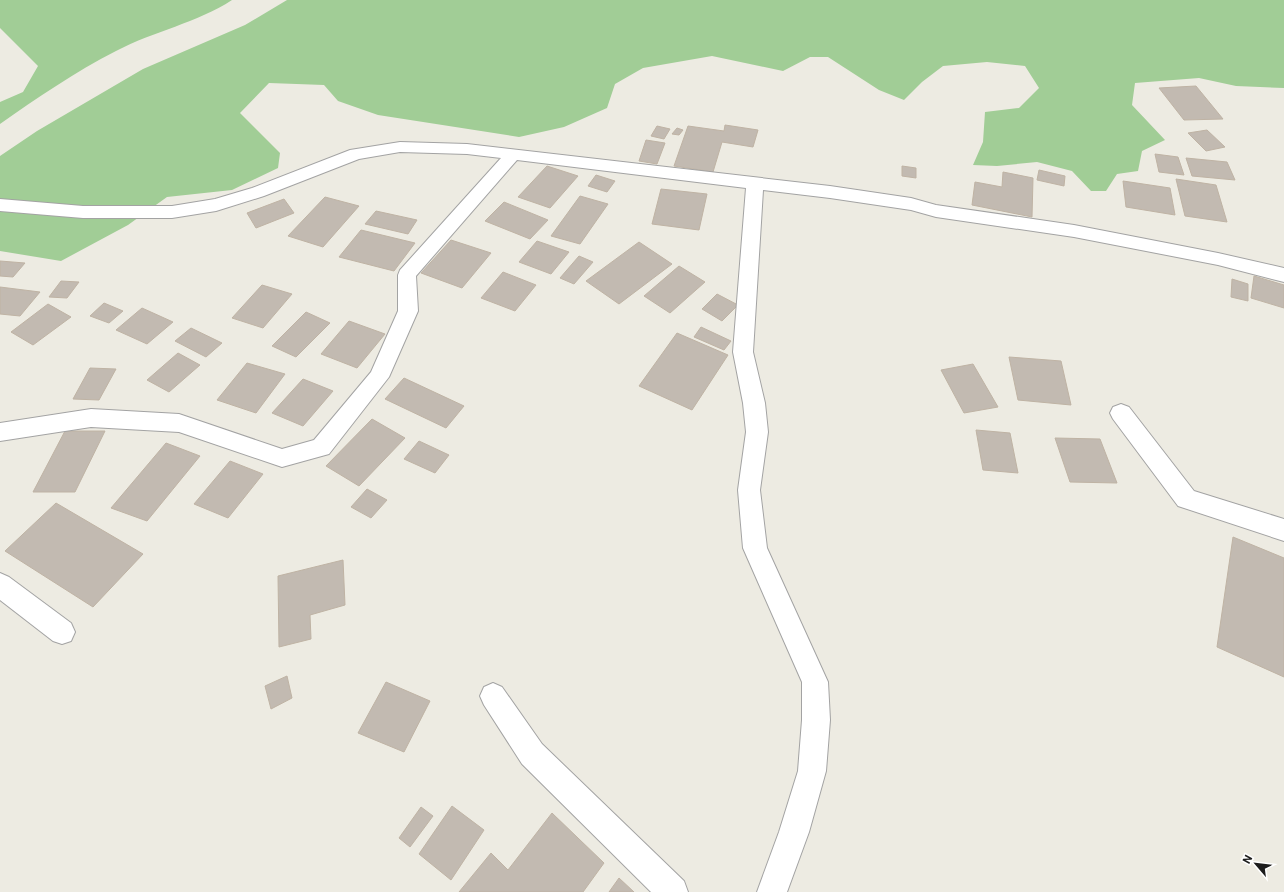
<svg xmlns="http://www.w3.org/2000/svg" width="1284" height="892" font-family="Roboto,sans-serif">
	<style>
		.forest { fill: #a1cd96 }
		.building { fill: #c2bab1; stroke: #bfb3a4 }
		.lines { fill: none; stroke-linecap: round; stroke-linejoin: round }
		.street-casing { stroke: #a3a3a3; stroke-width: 2 }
		.street { fill: #fff; fill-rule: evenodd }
	</style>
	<rect width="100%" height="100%" fill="#edebe2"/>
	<g class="forest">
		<path d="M0 0H232C197 23 154 31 116 51 75 72 37 98 0 124V102L23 92 38 66 0 28Z"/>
		<path d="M287 0H1284V88L1236 86 1199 78 1135 83 1132 105 1165 140 1142 151 1138 171 1117 174 1106 191H1091L1072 171 1037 162 997 166 973 165 983 142 985 112 1019 108 1039 88 1025 66 987 62 943 66 922 82 904 100 879 90 828 57H810L783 71 712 56 643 68 615 84 607 108 564 127 519 137 378 115 338 101 324 85 269 83 240 113 280 153 278 168 232 190 167 197 128 225 61 261 0 251V156L37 131 143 69 245 25Z"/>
	</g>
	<g class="building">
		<path d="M1196 86 1223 119 1184 120 1159 88Z"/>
		<path d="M725 125 758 130 753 147 722 142 713 172 674 166 688 126 724 131Z"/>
		<path d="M657 126 670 129 664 139 651 136Z"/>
		<path d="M677 128 683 130 679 135 672 134Z"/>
		<path d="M1207 130 1225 147 1206 151 1188 133Z"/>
		<path d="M646 140 665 143 657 164 639 161Z"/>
		<path d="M1155 154 1178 157 1184 175 1159 172Z"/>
		<path d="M1186 158 1227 162 1235 180 1192 176Z"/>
		<path d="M547 166 578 176 550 208 518 197Z"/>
		<path d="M902 166 916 168V178L902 176Z"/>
		<path d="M1039 170 1065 176 1064 186 1037 180Z"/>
		<path d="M1003 172 1033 178 1032 217 972 205 975 182 1002 187Z"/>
		<path d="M596 175 615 181 607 192 588 186Z"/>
		<path d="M1176 179 1216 185 1227 222 1185 216Z"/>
		<path d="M1123 181 1170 188 1175 215 1126 207Z"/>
		<path d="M661 189 707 194 699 230 652 224Z"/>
		<path d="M580 196 608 204 580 244 551 236Z"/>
		<path d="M325 197 359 206 323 247 288 236Z"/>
		<path d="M284 199 294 213 256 228 247 213Z"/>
		<path d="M504 202 548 220 530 239 485 221Z"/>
		<path d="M376 211 417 220 408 234 365 224Z"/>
		<path d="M361 230 415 243 394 271 339 257Z"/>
		<path d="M451 240 491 253 462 288 421 273Z"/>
		<path d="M537 241 569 252 551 274 519 262Z"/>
		<path d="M639 242 672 264 619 304 586 281Z"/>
		<path d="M579 256 593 262 574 284 560 278Z"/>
		<path d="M0 261 25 263 13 277 0 276Z"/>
		<path d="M679 266 705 282 670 313 644 296Z"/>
		<path d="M503 272 536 285 515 311 481 298Z"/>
		<path d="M1254 276 1284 285V308L1251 298Z"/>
		<path d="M1232 279 1248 284V301L1231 297Z"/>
		<path d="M61 281 79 282 67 298 49 297Z"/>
		<path d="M262 285 292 294 263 328 232 318Z"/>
		<path d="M0 287 40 292 20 316 0 314Z"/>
		<path d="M717 294 738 305 722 321 702 309Z"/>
		<path d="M104 303 123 311 109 323 90 316Z"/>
		<path d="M48 304 71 317 33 345 11 332Z"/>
		<path d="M142 308 173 322 147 344 116 330Z"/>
		<path d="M306 312 330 323 296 357 272 346Z"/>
		<path d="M349 321 385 334 357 368 321 354Z"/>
		<path d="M701 327 731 341 724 350 694 337Z"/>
		<path d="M191 328 222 343 206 357 175 341Z"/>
		<path d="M677 333 728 355 692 410 639 386Z"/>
		<path d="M178 353 200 365 169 392 147 380Z"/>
		<path d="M1009 357 1061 361 1071 405 1018 400Z"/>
		<path d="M247 363 285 374 256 413 217 400Z"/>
		<path d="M973 364 998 407 964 413 941 370Z"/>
		<path d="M90 368 116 369 99 400 73 399Z"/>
		<path d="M404 378 464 406 446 428 385 399Z"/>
		<path d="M303 379 333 391 303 426 272 413Z"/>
		<path d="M372 419 405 438 359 486 326 466Z"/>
		<path d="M976 430 1010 433 1018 473 983 470Z"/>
		<path d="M65 431H105L75 492H33Z"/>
		<path d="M1055 438 1100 439 1117 483 1070 482Z"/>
		<path d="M419 441 449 455 435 473 404 459Z"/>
		<path d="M166 443 200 456 147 521 111 508Z"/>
		<path d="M230 461 263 474 228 518 194 504Z"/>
		<path d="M367 489 387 500 371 518 351 507Z"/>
		<path d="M56 503 143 554 93 607 5 551Z"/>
		<path d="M1233 537 1284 558V677L1217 647Z"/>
		<path d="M343 560 345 605 310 615 311 639 279 647 278 576Z"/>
		<path d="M287 676 292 698 271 709 265 686Z"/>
		<path d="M386 682 430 701 404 752 358 733Z"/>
		<path d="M452 806 484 830 451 880 419 854Z"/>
		<path d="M421 807 433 816 410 847 399 838Z"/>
		<path d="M552 813 604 863 583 892H459L491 853 508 870Z"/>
		<path d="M619 878 634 892H609Z"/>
	</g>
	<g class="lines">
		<defs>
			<g id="street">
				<path d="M400 142 467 144 830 186 911 198 936 205 1074 225 1218 253 1284 268V282L1218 265 1074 237 936 217 911 210 830 198 763 190 753 352 765 403 768 432 760 490 767 548 828 682 830 720 826 771 809 832 787 892H757L779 832 798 771 802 720V682L743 548 738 490 746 432 743 403 733 352 746 188 517 160 416 276 418 311 389 377 329 454 282 467 179 432 91 427 0 441V423L91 409 179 414 282 449 314 440 371 372 398 311V275L400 270 501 158 467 154 400 152 359 159 264 196 216 211 172 218H83L0 211V199L83 206H172L215 199 252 188 350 150Z"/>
				<path d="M1121 404 1129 407 1194 491 1284 519V541L1178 506 1113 419 1110 413 1113 407Z"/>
				<path d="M0 573 9 577 71 623 75 632 71 641 62 644 53 641 0 600Z"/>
				<path d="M493 683 502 687 542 744 684 881 688 892H651L522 764 484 705 480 696 484 687Z"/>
			</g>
		</defs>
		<use href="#street" class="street-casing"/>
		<use href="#street" class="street"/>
	</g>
	<g transform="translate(1256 864) rotate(298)" stroke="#ffffff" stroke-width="3" paint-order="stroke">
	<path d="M0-3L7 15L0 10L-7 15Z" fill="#1c1c1c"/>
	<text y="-6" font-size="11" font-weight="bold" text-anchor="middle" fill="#1c1c1c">N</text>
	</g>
</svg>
